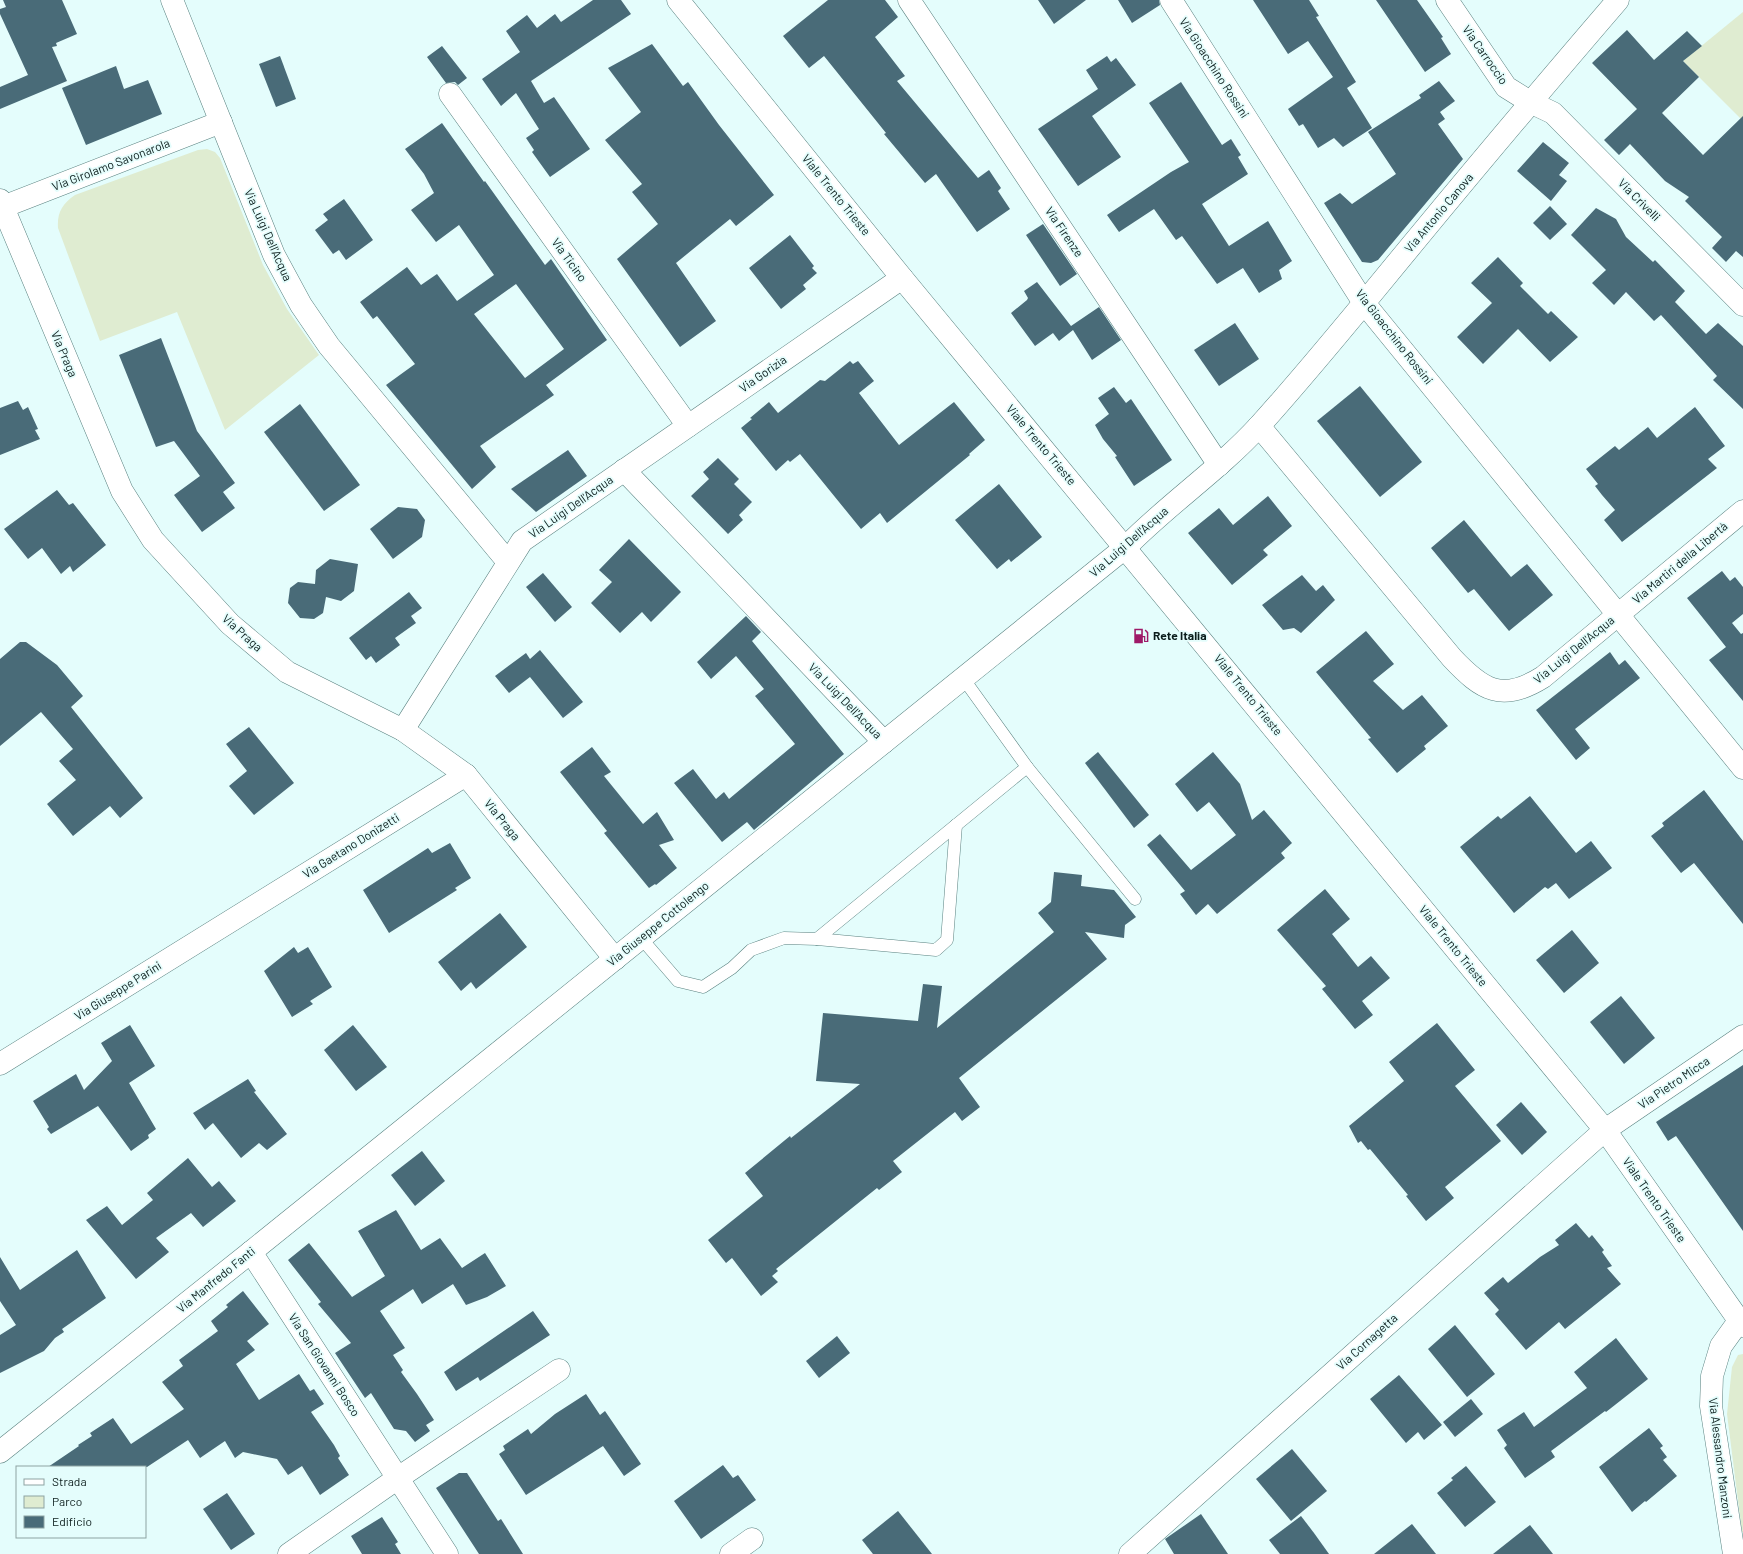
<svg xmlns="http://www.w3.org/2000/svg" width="1743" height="1554" font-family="Barlow,sans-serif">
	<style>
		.green { fill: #dfecd1 }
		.building { fill: #496b78; fill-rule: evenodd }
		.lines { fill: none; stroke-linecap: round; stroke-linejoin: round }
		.service-casing { stroke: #5a8280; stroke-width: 13 }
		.minor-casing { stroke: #5a8280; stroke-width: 23 }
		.service { stroke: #fff; stroke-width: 12 }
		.minor { stroke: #fff; stroke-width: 22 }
		.labels { text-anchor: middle; stroke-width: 3.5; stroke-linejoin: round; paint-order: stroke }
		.street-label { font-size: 12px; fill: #0b1c1b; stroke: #e4fdfc }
		.poi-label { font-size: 12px; font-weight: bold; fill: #0b1c1b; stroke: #e4fdfc; text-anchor: start }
	</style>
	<rect width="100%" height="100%" fill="#e4fdfc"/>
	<g class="green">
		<path d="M1743 12V121L1683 61Z"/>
		<path d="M207 149 215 152 220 158 263 265 287 309 319 355 225 430 177 312 100 341 58 228C57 213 62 204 75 195L198 150Z"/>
		<path d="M1743 1354V1532H1742L1727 1414 1732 1367 1738 1355Z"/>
	</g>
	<g class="building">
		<path d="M3 0H62L77 34 56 43 57 46 52 47 67 81 0 109V87L28 75 0 14V9L6 7Z"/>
		<path d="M593 0H621L631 14 531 81 544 103 554 97 590 149 550 177 532 152 534 150 526 138 539 129 516 93 501 106 482 79 520 52 506 31 527 15 537 28 555 14 561 22Z"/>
		<path d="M828 0H885L898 17 875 37 905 76 897 81 978 178 989 170 1001 188 998 191 1010 209 977 232 936 174 925 183 884 134 886 133 824 56 809 68 783 36Z"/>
		<path d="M1038 0H1086L1054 24Z"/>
		<path d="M1118 0H1159L1160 5 1132 23Z"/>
		<path d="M1253 0H1309L1319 16 1316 17 1356 82 1347 88 1372 128 1343 147 1334 138 1318 148 1303 124 1299 126 1288 109 1333 77 1308 41 1288 54Z"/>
		<path d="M1376 0H1417L1443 37 1441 38 1451 54 1425 72Z"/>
		<path d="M1627 30 1654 60 1687 31 1702 46 1683 61 1699 77 1662 113 1703 155 1743 116V257L1736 251 1726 262 1712 248 1722 237 1685 201 1689 197 1665 181 1630 144 1619 155 1604 140 1637 109 1592 63Z"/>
		<path d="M652 44 683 86 688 82 719 125 774 195 736 226 730 219 676 263 716 321 680 347 617 259 658 224 632 192 642 184 605 140 641 112 608 68Z"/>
		<path d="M442 46 467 78 458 85 455 82 446 83 427 57Z"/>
		<path d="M280 56 296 99 276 107 259 64Z"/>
		<path d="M1107 56 1111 62 1116 58 1136 85 1092 116 1121 157 1078 186 1038 129 1098 89 1086 70Z"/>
		<path d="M116 66 124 89 148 80 162 114 86 145 62 88Z"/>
		<path d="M1439 81 1455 101 1440 112 1445 119 1438 124 1463 159 1378 260 1371 263 1362 262 1324 203 1340 193 1352 204 1396 174 1368 132 1421 98 1419 95Z"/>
		<path d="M1181 82 1222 145 1231 139 1241 155 1238 157 1248 174 1202 204 1229 246 1268 221 1292 261 1279 270 1282 279 1259 293 1243 268 1217 284 1182 236 1176 240 1154 209 1119 232 1107 215 1171 172 1189 162 1149 103Z"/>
		<path d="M442 123 484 182 485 181 545 265 551 259 607 340 546 385 554 395 480 446 496 467 472 489 386 385 415 364 377 316 373 319 360 302 407 267 421 285 437 274 457 301 494 275 459 225 436 242 411 210 434 193 424 174 405 149ZM516 284 564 349 525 378 474 314Z"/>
		<path d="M1543 142 1569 163 1559 175 1567 181 1551 201 1517 171Z"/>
		<path d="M344 199 373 240 346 260 339 250 333 254 315 230 328 220 323 214Z"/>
		<path d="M1550 206 1567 224 1550 240 1533 223Z"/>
		<path d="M1596 208 1616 219 1626 237 1653 262 1655 260 1685 291 1675 302 1706 334 1718 323 1743 346V409L1713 380 1717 376 1661 315 1654 321 1626 292 1614 305 1592 283 1606 270 1571 235Z"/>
		<path d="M1043 224 1077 274 1060 286 1026 235Z"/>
		<path d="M790 235 814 266 812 268 817 273 803 285 806 289 781 309 749 268Z"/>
		<path d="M1498 257 1523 283 1520 286 1548 314 1551 311 1578 337 1550 362 1518 329 1483 364 1457 337 1492 303 1471 283Z"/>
		<path d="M1037 282 1071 326 1099 307 1121 340 1092 360 1073 330 1059 341 1053 333 1035 346 1011 313 1027 300 1028 298 1024 291Z"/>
		<path d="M1235 323 1259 359 1219 386 1194 350Z"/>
		<path d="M161 338 197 431 235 483 223 492 235 508 202 532 174 495 200 476 174 441 156 447 119 355Z"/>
		<path d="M850 361 853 364 858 361 874 381 859 393 899 445 954 402 985 440 969 454 970 455 887 523 880 513 861 529 800 454 790 462 788 460 776 471 741 428 752 419 750 418 769 402 778 413 820 380 825 381Z"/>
		<path d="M1360 386 1422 462 1380 497 1317 421Z"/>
		<path d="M1114 387 1126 403 1131 399 1172 460 1134 486 1115 457 1117 456 1103 439 1095 425 1109 414 1098 398Z"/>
		<path d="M18 401 23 410 28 407 38 429 35 430 40 439 0 455V408Z"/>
		<path d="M300 404 360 485 324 511 264 432Z"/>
		<path d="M1695 407 1725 446 1708 459 1717 468 1622 542 1604 520 1615 510 1602 495 1595 486 1598 484 1586 469 1615 446 1619 450 1648 427 1657 438Z"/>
		<path d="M568 450 587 476 536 512 511 489Z"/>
		<path d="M718 458 739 479 734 484 752 502 739 515 743 520 728 534 691 496 709 479 703 472Z"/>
		<path d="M999 484 1042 537 1011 562 1009 559 997 569 955 520Z"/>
		<path d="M57 490 69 505 73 503 106 545 73 572 70 566 61 574 42 548 28 559 4 529Z"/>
		<path d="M1268 496 1292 526 1263 550 1268 555 1232 585 1188 533 1219 508 1233 525Z"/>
		<path d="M398 507 417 509 425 520 422 537 393 559 370 529Z"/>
		<path d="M1464 520 1511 577 1527 564 1553 595 1509 631 1474 589 1468 593 1431 548Z"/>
		<path d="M629 539 681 592 651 622 642 612 620 633 591 603 612 582 599 570Z"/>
		<path d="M330 559 358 564 354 591 341 601 326 597 323 613 314 619 300 618 288 603 290 588 298 582 315 584 316 570Z"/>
		<path d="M1722 571 1730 581 1735 577 1743 587V614L1732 623 1741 634 1743 633V701L1709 660 1726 647 1687 598Z"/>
		<path d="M543 573 572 607 555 622 526 587Z"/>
		<path d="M1302 575 1316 591 1323 585 1335 600 1301 633 1294 628 1283 630 1262 605Z"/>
		<path d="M409 592 422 608 411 616 416 623 395 638 400 645 376 663 371 656 366 660 349 638Z"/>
		<path d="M746 616 761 632 752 641 844 754 754 830 747 822 722 842 674 783 693 769 716 799 724 792 729 799 795 744 755 696 764 689 736 656 711 679 697 662Z"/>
		<path d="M1366 631 1394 664 1373 681 1403 710 1422 695 1448 726 1424 746 1426 749 1397 773 1368 739 1371 738 1316 672Z"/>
		<path d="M20 642H26L57 665 83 696 71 707 143 798 120 818 110 806 73 836 47 804 76 780 59 761 73 749 41 712 0 746V659Z"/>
		<path d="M540 650 583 702 563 718 530 677 509 693 495 676 526 653 530 659Z"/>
		<path d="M1610 652 1619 665 1625 660 1640 678 1575 729 1590 748 1576 760 1536 710Z"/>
		<path d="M249 727 294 783 254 815 229 786 247 771 226 744Z"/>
		<path d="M592 747 611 772 604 776 643 824 657 812 674 840 659 845 677 868 656 885 655 884 649 888 604 833 607 831 560 772Z"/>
		<path d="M1098 752 1149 815 1134 828 1085 763Z"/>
		<path d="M1213 752 1240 784 1252 820 1264 810 1292 843 1281 853 1285 858 1217 914 1208 904 1196 915 1180 894 1185 891 1147 845 1160 834 1191 870 1236 835 1209 802 1197 812 1175 784Z"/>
		<path d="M1704 790 1743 841V924L1694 863 1681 873 1651 836 1664 826 1662 823Z"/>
		<path d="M1530 796 1576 853 1591 841 1612 868 1569 899 1556 883 1548 889 1545 887 1514 913 1460 847 1498 816 1501 819Z"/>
		<path d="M450 843 471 878 455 888 457 890 389 933 363 890 428 848 432 853Z"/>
		<path d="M1054 872 1082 875 1081 886 1114 890 1136 917 1125 925 1124 938 1085 932 1107 959 959 1078 980 1107 962 1121 955 1112 893 1161 902 1172 879 1190 877 1188 776 1269 778 1271 772 1276 778 1282 761 1296 732 1258 726 1263 708 1240 763 1196 745 1173 790 1136 791 1138 860 1084 816 1081 823 1013 918 1021 923 984 942 986 937 1028 1054 932 1038 913 1051 902Z"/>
		<path d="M1325 889 1350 919 1332 934 1358 967 1371 956 1390 978 1362 1001 1373 1015 1355 1029 1322 989 1326 986 1277 930Z"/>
		<path d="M500 913 527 947 476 989 471 982 461 991 438 962Z"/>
		<path d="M1572 930 1599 963 1564 993 1536 960Z"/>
		<path d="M294 947 298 953 308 947 332 987 310 1001 313 1004 292 1017 264 971Z"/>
		<path d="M1621 996 1655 1038 1624 1064 1590 1022Z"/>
		<path d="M1437 1023 1475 1070 1455 1086 1501 1141 1445 1187 1454 1198 1426 1221 1406 1196 1408 1195 1370 1149 1368 1150 1361 1141 1358 1143 1349 1126 1404 1081 1389 1062Z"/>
		<path d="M130 1025 155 1066 129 1083 156 1129 148 1135 149 1138 131 1151 98 1106 51 1134 47 1129 49 1127 33 1101 76 1074 84 1090 112 1061 101 1043Z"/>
		<path d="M353 1025 387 1067 356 1091 324 1050Z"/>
		<path d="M1743 1065V1231L1676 1136 1668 1141 1656 1122Z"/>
		<path d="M248 1079 256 1091 254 1092 287 1134 267 1150 259 1143 241 1158 213 1123 205 1130 193 1113Z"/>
		<path d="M1521 1102 1547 1132 1522 1155 1496 1125Z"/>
		<path d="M422 1151 445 1181 415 1206 391 1175Z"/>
		<path d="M188 1158 212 1187 219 1181 236 1201 203 1227 191 1213 156 1238 169 1252 136 1279 86 1220 107 1206 122 1225 153 1200 147 1193Z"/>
		<path d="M396 1210 421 1250 440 1238 462 1268 485 1253 506 1286 487 1297 466 1305 453 1284 422 1304 413 1289 380 1311 405 1348 393 1355 403 1370 401 1372 417 1394 434 1420 426 1425 430 1431 415 1442 406 1431 394 1429 371 1393 365 1398 335 1353 351 1343 318 1304 321 1302 288 1260 309 1243 352 1297 385 1276 358 1231Z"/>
		<path d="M1576 1223 1589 1238 1592 1235 1604 1250 1602 1252 1612 1266 1607 1268 1621 1284 1565 1329 1559 1322 1526 1350 1495 1314 1499 1310 1484 1293 1503 1277 1508 1283 1540 1257 1559 1245 1555 1240Z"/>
		<path d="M77 1250 106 1298 62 1329 64 1332 55 1338 44 1351 0 1373V1335L16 1325 0 1301V1257L20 1290Z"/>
		<path d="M243 1291 269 1324 247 1341 255 1350 236 1364 259 1400 299 1374 310 1391 314 1389 324 1404 311 1412 334 1445 340 1456 338 1458 349 1475 320 1495 302 1466 288 1475 277 1459 243 1452 235 1458 225 1441 200 1458 188 1440 147 1467H48L79 1446 78 1445 92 1436 90 1433 113 1418 131 1444 184 1409 162 1382 183 1366 179 1360 218 1331 211 1321 228 1307 226 1305Z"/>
		<path d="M533 1311 550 1335 480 1381 478 1377 456 1391 444 1372Z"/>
		<path d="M1455 1325 1495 1374 1467 1397 1428 1349Z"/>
		<path d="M837 1336 850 1353 819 1378 806 1361Z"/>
		<path d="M1616 1338 1648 1379 1606 1412 1605 1411 1551 1451 1555 1457 1525 1478 1504 1448 1507 1445 1497 1430 1524 1412 1534 1427 1587 1388 1574 1372Z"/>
		<path d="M1399 1375 1442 1425 1424 1440 1418 1432 1406 1443 1370 1399Z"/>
		<path d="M586 1394 600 1415 605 1411 641 1464 624 1476 603 1446 526 1495 499 1454 505 1450 503 1446 528 1429 531 1434 555 1414Z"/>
		<path d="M1471 1399 1483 1414 1455 1437 1443 1422Z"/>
		<path d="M1649 1428 1663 1446 1660 1448 1667 1457 1663 1460 1677 1476 1646 1502 1645 1501 1632 1512 1599 1467Z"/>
		<path d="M1292 1449 1327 1491 1291 1521 1256 1479Z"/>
		<path d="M723 1465 733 1478 738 1475 756 1500 701 1539 674 1501Z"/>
		<path d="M1466 1466 1496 1502 1465 1527 1437 1493 1453 1480 1451 1478Z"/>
		<path d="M459 1473H467L498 1521 501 1519 523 1554H479L436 1488Z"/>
		<path d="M227 1493 255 1534 231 1550 203 1509Z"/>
		<path d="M898 1511 932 1554H873L862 1540Z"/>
		<path d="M1201 1514 1228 1554H1174L1165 1539Z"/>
		<path d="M1301 1516 1314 1533 1329 1554H1280L1269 1540Z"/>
		<path d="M382 1517 398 1542 395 1544 401 1554H362L351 1536Z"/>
		<path d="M1412 1524 1436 1554H1374L1403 1531Z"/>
		<path d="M1530 1525 1553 1554H1493L1517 1535Z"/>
	</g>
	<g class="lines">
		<defs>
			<g id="service">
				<path d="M1027 767 1135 899"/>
				<path d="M641 938 678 981 703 987 732 968 751 950 784 938 817 939 1027 767 963 678"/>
				<path d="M817 939 936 950 947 940 956 825"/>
			</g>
			<g id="minor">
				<path d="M172 0 274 255 301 305 329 346 508 562"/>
				<path d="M678 0 902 278 1605 1130 1743 1326"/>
				<path d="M909 0 1219 465"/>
				<path d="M1171 0 1364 303 1743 768"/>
				<path d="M1447 0 1506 87 1530 102 1553 113 1743 305"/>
				<path d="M450 94 688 426"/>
				<path d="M0 200 122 491 153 540 230 624 287 672 403 730 466 775 615 959"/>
				<path d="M0 208 221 122"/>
				<path d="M1259 426 1452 658C1482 690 1502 703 1543 677L1743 511"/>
				<path d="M624 470 884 742"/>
				<path d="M403 730 522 541 902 278"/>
				<path d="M0 1064 466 775"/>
				<path d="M251 1252 447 1554"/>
				<path d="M0 1452 251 1252 1126 547C1168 504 1219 470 1260 425 1315 364 1367 299 1420 235 1485 156 1551 78 1618 0"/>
				<path d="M289 1554 398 1478 559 1370"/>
				<path d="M731 1554 752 1539"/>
				<path d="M1130 1554 1605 1130 1743 1036"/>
				<path d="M1734 1554 1711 1406 1712 1376 1721 1346 1739 1321"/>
			</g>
		</defs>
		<use href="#service" class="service-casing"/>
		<use href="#minor" class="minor-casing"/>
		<use href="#service" class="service"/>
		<use href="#minor" class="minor"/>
	</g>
	<defs>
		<symbol id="fuel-bare" viewBox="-9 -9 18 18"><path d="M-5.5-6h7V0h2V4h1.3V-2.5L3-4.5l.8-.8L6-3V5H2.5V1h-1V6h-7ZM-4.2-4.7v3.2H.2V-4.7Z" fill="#9e1968" stroke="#e4fdfc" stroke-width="2.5" paint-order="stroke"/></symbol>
	</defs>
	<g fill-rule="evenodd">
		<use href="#fuel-bare" x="1130" y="625" width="22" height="22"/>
	</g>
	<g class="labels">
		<g class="street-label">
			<text transform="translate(1485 55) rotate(55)" y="4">Via Carroccio</text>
			<text transform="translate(1214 68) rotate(57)" y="4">Via Gioacchino Rossini</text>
			<text transform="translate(111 165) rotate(-21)" y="4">Via Girolamo Savonarola</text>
			<text transform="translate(836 195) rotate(51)" y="4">Viale Trento Trieste</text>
			<text transform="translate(1639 200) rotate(45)" y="4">Via Crivelli</text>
			<text transform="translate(1439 213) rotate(-50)" y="4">Via Antonio Canova</text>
			<text transform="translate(1064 232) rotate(56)" y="4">Via Firenze</text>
			<text transform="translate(268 235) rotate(66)" y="4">Via Luigi Dell'Acqua</text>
			<text transform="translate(569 260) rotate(54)" y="4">Via Ticino</text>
			<text transform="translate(1394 337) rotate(52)" y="4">Via Gioacchino Rossini</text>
			<text transform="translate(64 354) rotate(67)" y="4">Via Praga</text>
			<text transform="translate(763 374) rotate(-35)" y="4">Via Gorizia</text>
			<text transform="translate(1041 445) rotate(50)" y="4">Viale Trento Trieste</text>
			<text transform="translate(571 507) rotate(-35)" y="4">Via Luigi Dell'Acqua</text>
			<text transform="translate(1129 542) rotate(-41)" y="4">Via Luigi Dell'Acqua</text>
			<text transform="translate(1680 563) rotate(-40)" y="4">Via Martiri della Libertà</text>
			<text transform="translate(242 633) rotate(42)" y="4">Via Praga</text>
			<text transform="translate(1574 650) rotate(-39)" y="4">Via Luigi Dell'Acqua</text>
			<text transform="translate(1248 695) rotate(51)" y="4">Viale Trento Trieste</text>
			<text transform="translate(845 701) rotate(46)" y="4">Via Luigi Dell'Acqua</text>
			<text transform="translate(502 820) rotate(51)" y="4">Via Praga</text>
			<text transform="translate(351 846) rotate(-32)" y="4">Via Gaetano Donizetti</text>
			<text transform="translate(658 924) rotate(-39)" y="4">Via Giuseppe Cottolengo</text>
			<text transform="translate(1453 946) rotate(51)" y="4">Viale Trento Trieste</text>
			<text transform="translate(118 991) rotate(-32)" y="4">Via Giuseppe Parini</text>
			<text transform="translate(1674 1083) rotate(-34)" y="4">Via Pietro Micca</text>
			<text transform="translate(1654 1200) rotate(55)" y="4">Viale Trento Trieste</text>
			<text transform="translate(216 1280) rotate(-39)" y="4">Via Manfredo Fanti</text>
			<text transform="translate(1367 1342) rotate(-42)" y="4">Via Cornagetta</text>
			<text transform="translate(324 1365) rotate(57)" y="4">Via San Giovanni Bosco</text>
			<text transform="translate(1720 1458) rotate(83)" y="4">Via Alessandro Manzoni</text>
		</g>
		<g class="poi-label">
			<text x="1153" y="640">Rete Italia</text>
		</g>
	</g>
	<rect x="16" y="1466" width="130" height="72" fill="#e4fdfc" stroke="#8da3a2"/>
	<rect x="24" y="1479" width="20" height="6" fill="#ffffff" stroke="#8da3a2"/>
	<text x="52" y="1486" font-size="12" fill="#0b1c1b">Strada</text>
	<rect x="24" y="1496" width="20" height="12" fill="#dfecd1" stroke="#8da3a2"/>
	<text x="52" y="1506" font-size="12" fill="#0b1c1b">Parco</text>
	<rect x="24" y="1516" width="20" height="12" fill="#496b78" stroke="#8da3a2"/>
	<text x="52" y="1526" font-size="12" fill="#0b1c1b">Edificio</text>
</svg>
